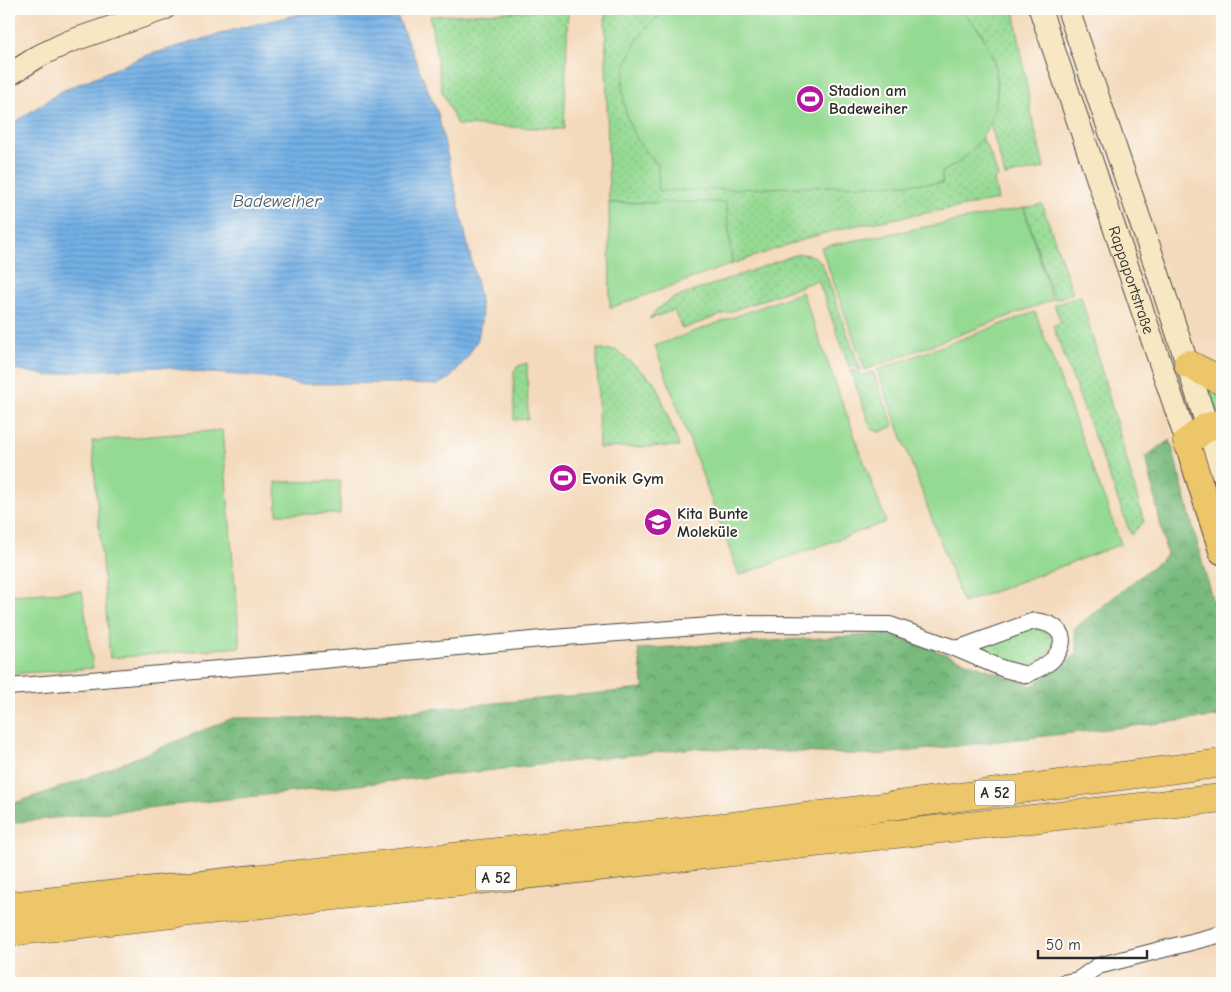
<svg xmlns="http://www.w3.org/2000/svg" width="1231" height="992" font-family="'Comic Neue',sans-serif">
	<style>
		.grass { fill: url(#grass-dots); stroke: #60825f }
		.forest { fill: url(#forest-crowns); stroke: #527254 }
		.pitch { fill: #95da93; stroke: #60825f }
		.water { fill: url(#water-rules); stroke: #506e88 }
		.lines { fill: none; stroke-linecap: round; stroke-linejoin: round }
		.street-casing { stroke: #494541; stroke-width: 18 }
		.secondary-casing { stroke: #494541; stroke-width: 24 }
		.primary-casing { stroke: #494541; stroke-width: 27 }
		.highway-casing { stroke: #494541; stroke-width: 29 }
		.street { stroke: #fff; stroke-width: 16 }
		.secondary { stroke: #f7e8c3; stroke-width: 22 }
		.primary { stroke: #ecc669; stroke-width: 25 }
		.highway { stroke: #ecc669; stroke-width: 28 }
		.labels { text-anchor: middle; stroke-width: 4; stroke-linejoin: round; paint-order: stroke }
		.shield { fill: #fdfcf7; stroke: #6a6a68; stroke-width: 1 }
		.shield-label { font-size: 15px; font-weight: bold; fill: #2b2b2b }
		.poi-label { font-size: 16px; font-weight: bold; fill: #2b2b2b; stroke: #fdfcf7; text-anchor: start }
		.street-label { font-size: 16px; fill: #2b2b2b; stroke: #fdfcf7 }
		.water-label { font-size: 18px; font-style: italic; fill: #455a6c; stroke: #fdfcf7 }
	</style>
	<defs>
		<pattern id="grass-dots" width="8" height="8" patternUnits="userSpaceOnUse" patternTransform="scale(1.25)"><rect width="8" height="8" fill="#95da93"/><path d="M2 2h.1M6 6h.1" fill="none" stroke="#81bb7f" stroke-width="1.8" stroke-linecap="round"/></pattern>
		<pattern id="forest-crowns" width="20" height="18" patternUnits="userSpaceOnUse" patternTransform="scale(1.25)"><rect width="20" height="18" fill="#78ba7d"/><path d="M2 6a3 3 0 1 1 6 0M12 15a3 3 0 1 1 6 0" fill="none" stroke="#639767"/></pattern>
		<pattern id="water-rules" width="6" height="5" patternUnits="userSpaceOnUse" patternTransform="scale(1.25)"><rect width="6" height="5" fill="#74b0e5"/><path d="M0 2.5h6" fill="none" stroke="#5f8fba"/></pattern>
	</defs>
	<rect width="100%" height="100%" fill="#fdfcf7"/>
	<filter id="ink" filterUnits="userSpaceOnUse"><feTurbulence type="fractalNoise" baseFrequency=".02" numOctaves="2"/><feDisplacementMap in="SourceGraphic" scale="10" xChannelSelector="R" yChannelSelector="G"/><feConvolveMatrix kernelMatrix="1 2 1 2 8 2 1 2 1" color-interpolation-filters="sRGB"/></filter>
	<filter id="wash" filterUnits="userSpaceOnUse"><feTurbulence type="fractalNoise" baseFrequency=".0096" numOctaves="4" result="noise"/><feDisplacementMap in="SourceGraphic" scale="20" xChannelSelector="R" yChannelSelector="G"/><feGaussianBlur stdDeviation="1.12" result="paint"/><feColorMatrix in="noise" values="0 0 0 0 0 0 0 0 0 0 0 0 0 0 0 0 0 1.4 0 .05"/><feComposite in="paint" operator="in"/></filter>
	<g filter="url(#wash)">
		<rect width="100%" height="100%" fill="#f4dabc"/>
		<g class="grass">
			<path d="M568 9 564 129 457 125 442 91 430 16Z"/>
			<path d="M605 9H673L655 20 635 45 628 61 623 83 645 152 658 164 942 183V172L960 161 982 138 990 153 998 177 994 179 998 200 848 227 811 237 732 264 726 203H609Z"/>
			<path d="M958 9H1014L1031 112 1044 168 1005 176 990 123 994 111 997 93V77L994 60 980 30Z"/>
			<path d="M1042 204 1073 293 1054 300 1024 208Z"/>
			<path d="M798 254C809 254 818 256 823 266L861 371 852 365 849 366 818 280 682 329 674 310 649 319 656 310 672 299Z"/>
			<path d="M1081 296 1144 522 1131 535 1053 326 1061 322 1054 305Z"/>
			<path d="M597 349 616 350 656 383 679 446 599 448Z"/>
			<path d="M527 363 528 419 514 420V371L518 366Z"/>
			<path d="M850 369 863 375 873 372 894 426 880 432 871 429Z"/>
			<path d="M1206 385 1222 389V416L1217 415Z"/>
			<path d="M1032 628C1044 629 1049 631 1054 642 1050 653 1035 669 1021 668 1014 668 983 653 973 649Z"/>
		</g>
		<path class="forest" d="M1170 440 1222 637V716L876 755 695 748 9 823V805L79 781 233 718H336L644 689 638 649 890 634 1032 686 1078 653 1074 629 1167 555 1146 456Z"/>
		<g class="pitch">
			<path d="M673 9H958C1005 45 1011 113 967 155 960 162 951 167 942 172V183L659 191 658 164C654 160 649 156 645 151 631 134 621 105 623 82 625 60 638 33 656 19 662 15 667 12 673 9Z"/>
			<path d="M726 202 732 264 610 308 609 203Z"/>
			<path d="M1024 208 1052 300 865 370 821 247Z"/>
			<path d="M802 292 886 522 739 575 655 346Z"/>
			<path d="M1035 312 1121 544 963 603 877 370Z"/>
			<path d="M222 430 240 647 110 658 92 441Z"/>
			<path d="M340 481V514H277L276 482Z"/>
			<path d="M82 591 93 668 9 674V595Z"/>
		</g>
		<path class="water" d="M314 11H395L438 114 479 294 482 316 478 339 466 359 450 378 437 385 388 383 298 384 266 377 196 372 162 367 78 371 50 376 9 368V129L15 122 62 91 145 56 240 28Z"/>
	</g>
	<g filter="url(#ink)">
		<g class="lines">
			<defs>
				<g id="street">
					<path d="M9 687 323 660 552 638 737 624 890 625 957 649 1004 669 1027 675C1035 670 1047 666 1053 659 1072 638 1058 623 1034 621L957 649"/>
					<path d="M1063 983 1078 980 1098 966 1222 934"/>
				</g>
				<g id="secondary">
					<path id="s1" d="M1040 9 1187 442"/>
					<path d="M1068 9 1155 264 1222 472"/>
					<path d="M9 75 39 56 68 42 164 9"/>
				</g>
				<path id="primary" d="M1187 442 1222 552"/>
				<g id="highway">
					<path d="M1188 364 1222 381"/>
					<path d="M1187 442 1207 427 1222 423"/>
					<path d="M9 906 767 822 1222 763"/>
					<path d="M9 932 1222 798"/>
				</g>
			</defs>
			<use href="#street" class="street-casing"/>
			<use href="#secondary" class="secondary-casing"/>
			<use href="#primary" class="primary-casing"/>
			<use href="#highway" class="highway-casing"/>
			<use href="#street" class="street"/>
			<use href="#secondary" class="secondary"/>
			<use href="#primary" class="primary"/>
			<use href="#highway" class="highway"/>
		</g>
	</g>
	<defs>
		<symbol id="stadium-disc" viewBox="-11 -11 22 22"><circle r="9.5" fill="#b5179e" stroke="#fdfcf7"/><path d="M0-5a6.5 5 0 1 0 0 10a6.5 5 0 1 0 0-10ZM-3.5-1.8h7v3.6h-7Z" fill="#fff"/></symbol>
		<symbol id="school-disc" viewBox="-11 -11 22 22"><circle r="9.5" fill="#b5179e" stroke="#fdfcf7"/><path d="M0-5L7-2L0 1L-7-2ZM-4 1L0 2.5L4 1V4Q0 6-4 4Z" fill="#fff"/></symbol>
	</defs>
	<g fill-rule="evenodd">
		<use href="#stadium-disc" x="794" y="83" width="32" height="32"/>
		<use href="#stadium-disc" x="547" y="462" width="32" height="32"/>
		<use href="#school-disc" x="642" y="506" width="32" height="32"/>
	</g>
	<g class="labels">
		<g class="shield">
			<rect x="975" y="780.5" width="40" height="25" rx="4"/>
			<rect x="476" y="865.5" width="40" height="25" rx="4"/>
		</g>
		<g class="shield-label">
			<text x="995" y="798">A 52</text>
			<text x="496" y="883">A 52</text>
		</g>
		<g class="poi-label">
			<text x="829" y="96">Stadion am<tspan x="829" dy="18">Badeweiher</tspan></text>
			<text x="582" y="484">Evonik Gym</text>
			<text x="677" y="519">Kita Bunte<tspan x="677" dy="18">Moleküle</tspan></text>
		</g>
		<g class="street-label">
			<text dy="6" stroke="none"><textPath href="#s1" startOffset="286">Rappaportstraße</textPath></text>
		</g>
		<g class="water-label">
			<text x="277" y="207">Badeweiher</text>
		</g>
	</g>
	<rect width="1231" height="992" fill="none" stroke="#fdfcf7" stroke-width="30"/>
	<path d="M1038 950v8h109v-8" fill="none" stroke="#2b2b2b" stroke-width="2.5"/>
	<text x="1046" y="950" font-size="15" fill="#2b2b2b" stroke="#fdfcf7" stroke-width="4" paint-order="stroke">50 m</text>
</svg>
